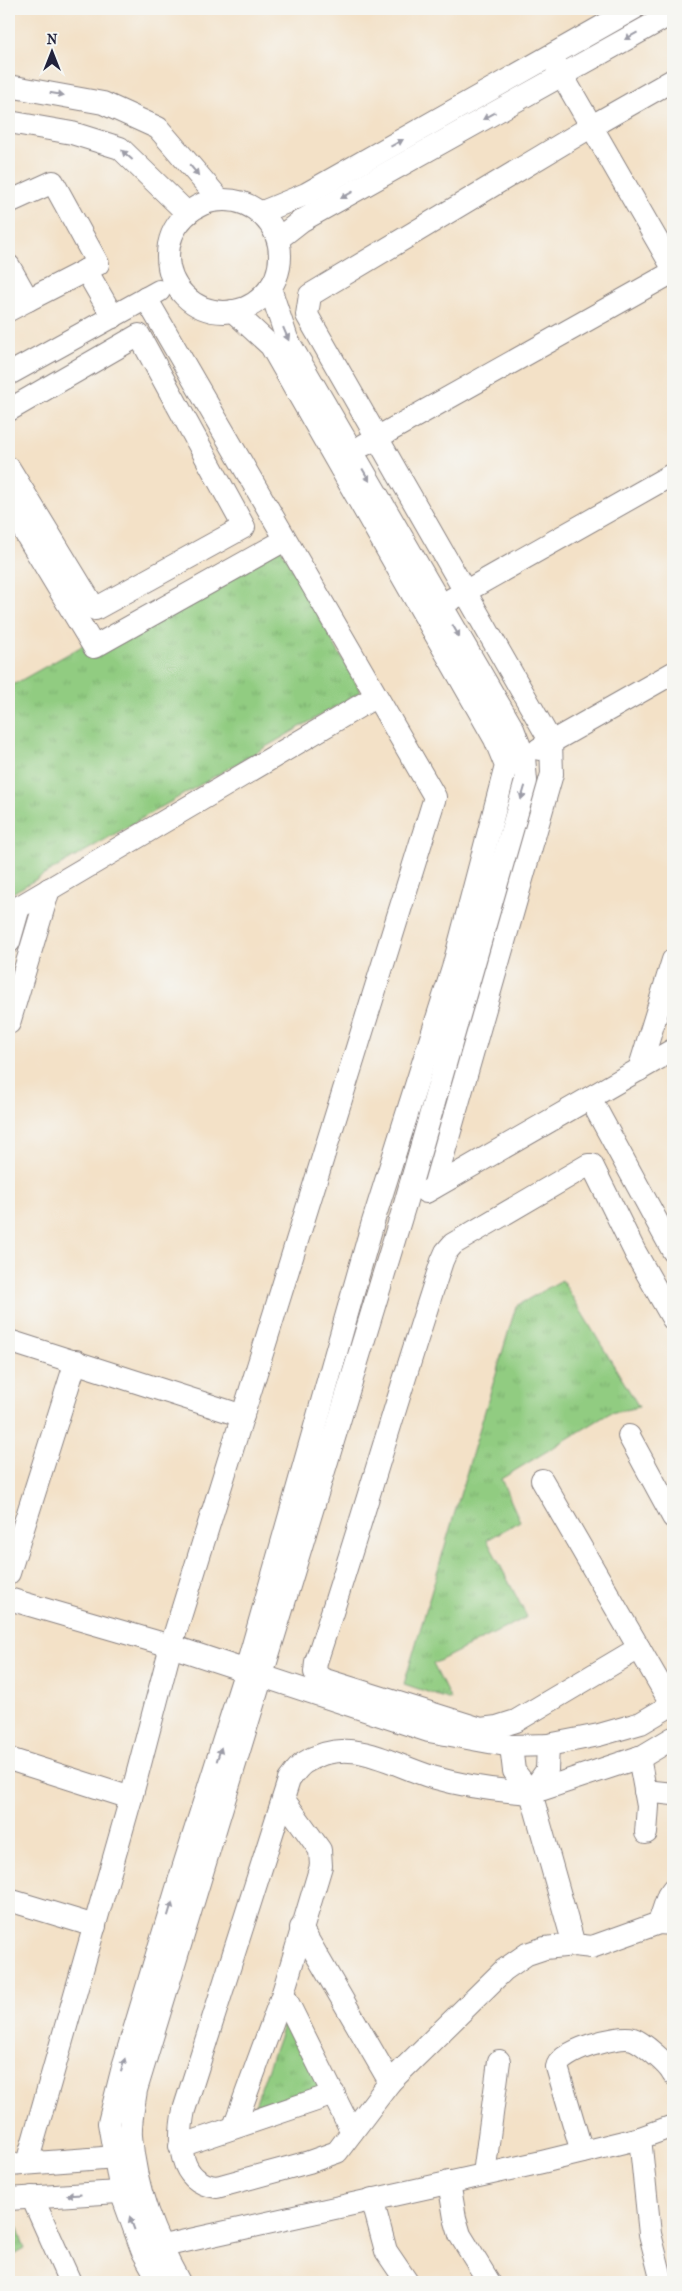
<svg xmlns="http://www.w3.org/2000/svg" width="682" height="2291" font-family="'IM FELL French Canon',serif">
	<style>
		.park { fill: url(#park-tufts); stroke: #5a775e }
		.lines { fill: none; stroke-linecap: round; stroke-linejoin: round }
		.minor-casing { stroke: #8a8281; stroke-width: 24 }
		.minor { stroke: #fff; stroke-width: 22 }
		.oneway { fill: #9c9ca7 }
	</style>
	<defs>
		<pattern id="park-tufts" width="24" height="20" patternUnits="userSpaceOnUse" patternTransform="scale(1.25)"><rect width="24" height="20" fill="#91cc81"/><path d="M3 7l-1-3M5 7V3M7 7l1-3M15 17l-1-3M17 17v-4M19 17l1-3" fill="none" stroke="#7daf70"/></pattern>
	</defs>
	<rect width="100%" height="100%" fill="#f6f6f2"/>
	<filter id="ink" filterUnits="userSpaceOnUse"><feTurbulence type="fractalNoise" baseFrequency=".02" numOctaves="2"/><feDisplacementMap in="SourceGraphic" scale="10" xChannelSelector="R" yChannelSelector="G"/><feConvolveMatrix kernelMatrix="1 2 1 2 8 2 1 2 1" color-interpolation-filters="sRGB"/></filter>
	<filter id="wash" filterUnits="userSpaceOnUse"><feTurbulence type="fractalNoise" baseFrequency=".0096" numOctaves="4" result="noise"/><feDisplacementMap in="SourceGraphic" scale="20" xChannelSelector="R" yChannelSelector="G"/><feGaussianBlur stdDeviation="1.12" result="paint"/><feColorMatrix in="noise" values="0 0 0 0 0 0 0 0 0 0 0 0 0 0 0 0 0 1.4 0 .05"/><feComposite in="paint" operator="in"/></filter>
	<g filter="url(#wash)">
		<rect width="100%" height="100%" fill="#f3e1c7"/>
		<g class="park">
			<path d="M275 538 361 692 9 895V687Z"/>
			<path d="M562 1280 639 1407 610 1413 501 1479 520 1521 487 1540 527 1617 433 1664 451 1700 404 1684 516 1306Z"/>
			<path d="M285 2020 324 2092 252 2113Z"/>
			<path d="M9 2214H13L25 2249 9 2258Z"/>
		</g>
	</g>
	<g filter="url(#ink)">
		<g class="lines">
			<defs>
				<g id="minor">
					<path d="M555 63 673 268"/>
					<path d="M9 86 103 103 158 128 219 199"/>
					<path d="M9 122 72 133 120 148 187 213"/>
					<circle cx="224" cy="256" r="56"/>
					<path d="M9 202 53 182 98 264 28 300"/>
					<path d="M260 213 306 194 633 9"/>
					<path d="M278 239 301 221 673 13"/>
					<path d="M9 266 28 300 9 310"/>
					<path d="M86 270 113 317"/>
					<path d="M9 374 159 291"/>
					<path d="M9 410 139 335 244 527 95 609 9 468"/>
					<path d="M364 445 673 272"/>
					<path d="M9 506 94 647 285 540"/>
					<path d="M452 599 673 474"/>
					<path d="M539 749 673 673"/>
					<path d="M9 913 375 697"/>
					<path d="M9 942 19 907"/>
					<path d="M9 1023 49 889"/>
					<path d="M639 1070 673 960"/>
					<path d="M590 1098 673 1251"/>
					<path d="M434 1187 552 774 551 742 307 315 310 295 592 126 673 80"/>
					<path d="M426 1192 673 1050"/>
					<path d="M9 1341 243 1416"/>
					<path d="M629 1436 673 1517"/>
					<path d="M542 1480 672 1705"/>
					<path d="M9 1573 76 1361"/>
					<path d="M9 1599 171 1646 429 1731 478 1740 511 1746 548 1745 599 1735 641 1723 673 1704"/>
					<path d="M639 1648 516 1721 497 1727 481 1729 322 1679 315 1672 316 1662C360 1529 398 1394 442 1261L446 1252 453 1244 588 1165H592L635 1252 673 1319"/>
					<path d="M511 1746 514 1771 531 1793 574 1945 592 1947 659 1923 673 1924"/>
					<path d="M639 1757 648 1806 646 1833"/>
					<path d="M9 1759 131 1798"/>
					<path d="M645 1791 673 1794"/>
					<path d="M531 1793 547 1770 548 1745"/>
					<path d="M9 1900 95 1926"/>
					<path d="M659 1923 668 1896 673 1889"/>
					<path d="M301 1928 390 2082"/>
					<path d="M574 1945 545 1948 527 1954 504 1970 390 2082 337 2152 309 2162 217 2187C177 2183 178 2140 184 2110L289 1780C293 1775 298 1767 304 1763 349 1734 389 1764 432 1777 463 1786 499 1791 531 1793L643 1756 673 1738"/>
					<path d="M283 1993 352 2132"/>
					<path d="M234 2127 283 1993 321 1866 320 1850 284 1800"/>
					<path d="M640 2138 650 2234 662 2282"/>
					<path d="M180 2146 334 2094"/>
					<path d="M582 2152 557 2067C560 2051 618 2034 633 2039 642 2042 669 2065 673 2074"/>
					<path d="M27 2163 131 1798 171 1646 435 797 146 298"/>
					<path d="M9 2165 130 2156"/>
					<path d="M484 2174 499 2061"/>
					<path d="M449 2182 455 2218 460 2235 489 2282"/>
					<path d="M32 2197 70 2282"/>
					<path d="M9 2199 134 2191"/>
					<path d="M372 2199 386 2251 407 2282"/>
					<path d="M145 2250 542 2162 640 2138 673 2126"/>
					<path d="M160 2282 142 2250 121 2192 109 2123 123 2067 181 1875 246 1670 373 1222 453 968 506 766 495 739 271 346 233 311"/>
					<path d="M179 2282C154 2236 135 2189 131 2136 130 2121 134 2105 136 2090L405 1204 526 781 524 757 513 729 287 339 270 288"/>
				</g>
			</defs>
			<use href="#minor" class="minor-casing"/>
			<use href="#minor" class="minor"/>
		</g>
		<defs><path id="oneway-solid" d="M-6-.8H1V-3.2L6.5 0L1 3.2V.8H-6Z" transform="scale(1.25)"/></defs>
		<g class="oneway">
			<use href="#oneway-solid" transform="translate(631 36) rotate(151)"/>
			<use href="#oneway-solid" transform="translate(57 94) rotate(10)"/>
			<use href="#oneway-solid" transform="translate(489 116) rotate(151)"/>
			<use href="#oneway-solid" transform="translate(397 143) rotate(-29)"/>
			<use href="#oneway-solid" transform="translate(127 155) rotate(-138)"/>
			<use href="#oneway-solid" transform="translate(194 170) rotate(50)"/>
			<use href="#oneway-solid" transform="translate(347 195) rotate(151)"/>
			<use href="#oneway-solid" transform="translate(286 334) rotate(67)"/>
			<use href="#oneway-solid" transform="translate(366 475) rotate(60)"/>
			<use href="#oneway-solid" transform="translate(456 631) rotate(60)"/>
			<use href="#oneway-solid" transform="translate(523 793) rotate(107)"/>
			<use href="#oneway-solid" transform="translate(219 1754) rotate(-72)"/>
			<use href="#oneway-solid" transform="translate(170 1909) rotate(-73)"/>
			<use href="#oneway-solid" transform="translate(123 2065) rotate(-74)"/>
			<use href="#oneway-solid" transform="translate(74 2195) rotate(176)"/>
			<use href="#oneway-solid" transform="translate(132 2223) rotate(-110)"/>
		</g>
	</g>
	<rect width="682" height="2291" fill="none" stroke="#f6f6f2" stroke-width="30"/>
	<g transform="translate(52 52)" stroke="#f6f6f2" stroke-width="4" paint-order="stroke">
	<path d="M0-4L9 19L0 12L-9 19Z" fill="#22223b"/>
	<text y="-8" font-size="14" font-weight="bold" text-anchor="middle" fill="#22223b">N</text>
	</g>
</svg>
